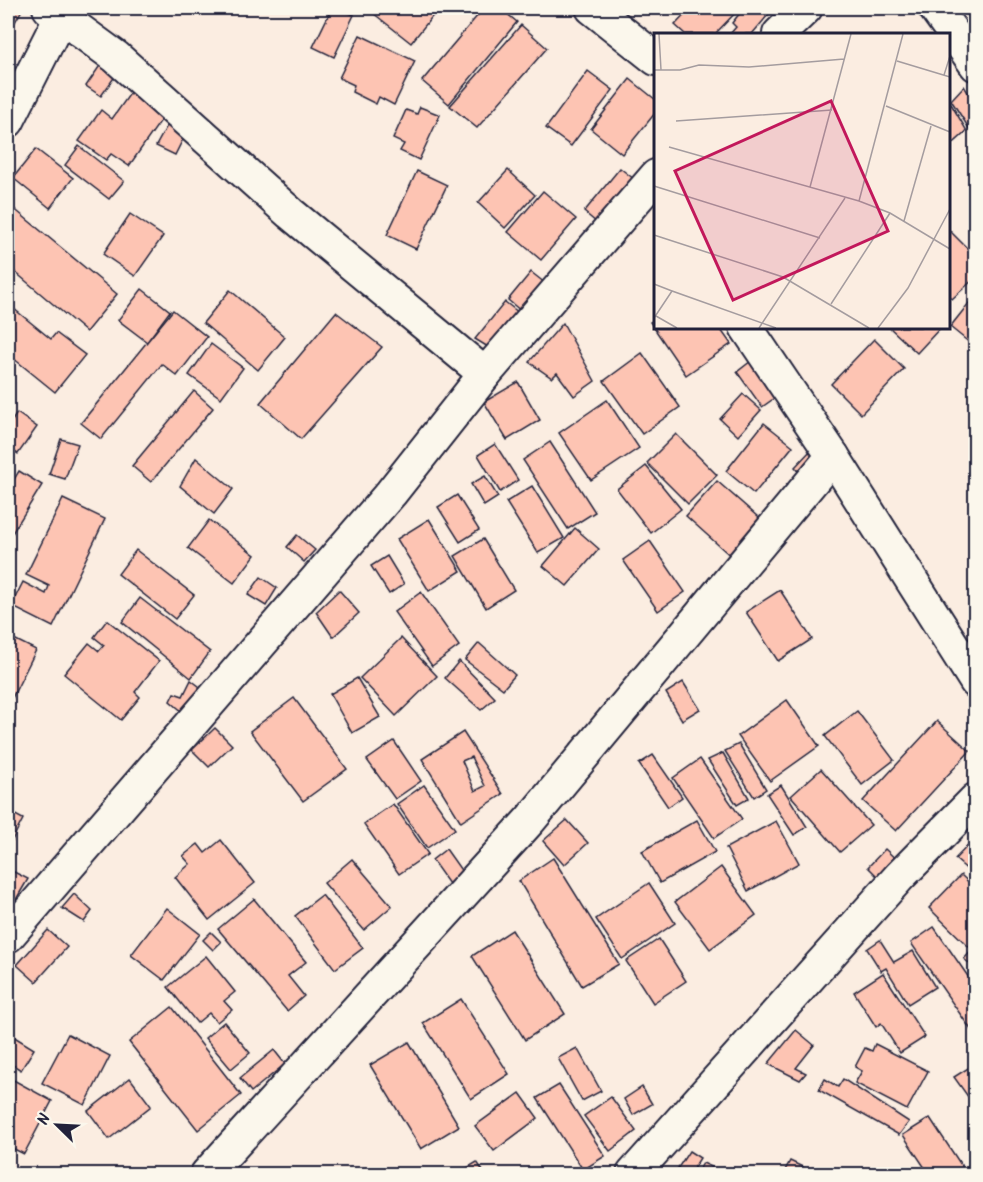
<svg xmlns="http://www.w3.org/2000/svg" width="983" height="1182" font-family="Kalam,sans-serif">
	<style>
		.building { fill: #fdc4b3; stroke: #22223b; stroke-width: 1.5; fill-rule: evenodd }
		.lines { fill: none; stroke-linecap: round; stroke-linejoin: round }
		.minor-casing { stroke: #22223b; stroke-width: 36 }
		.minor { stroke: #fbf7ec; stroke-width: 32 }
		.inset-road { fill: none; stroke: #a49c9f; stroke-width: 1.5 }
		.view { fill: #c2185b; fill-opacity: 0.15; stroke: #c2185b; stroke-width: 3 }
		.inset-edge { fill: none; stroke: #22223b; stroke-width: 3 }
	</style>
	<rect width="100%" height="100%" fill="#fbede1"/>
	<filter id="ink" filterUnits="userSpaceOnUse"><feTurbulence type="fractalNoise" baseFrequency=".0167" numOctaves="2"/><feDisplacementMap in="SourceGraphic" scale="12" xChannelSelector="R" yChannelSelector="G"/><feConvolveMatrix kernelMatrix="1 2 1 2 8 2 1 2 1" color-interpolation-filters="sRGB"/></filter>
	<g filter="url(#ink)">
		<g class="building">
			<path d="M8 8H23L15 22 8 18Z"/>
			<path d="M332 8H337L354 15 334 57 313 47Z"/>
			<path d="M377 8H439L411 43 373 13Z"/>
			<path d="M484 8H500L517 22 449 104 422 81Z"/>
			<path d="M691 8H740L715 34H685L675 25Z"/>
			<path d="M744 8H774L752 34H730L736 27 732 23Z"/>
			<path d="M521 25 547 48 477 128 450 106Z"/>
			<path d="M360 35 415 61 394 105 379 97 376 104 352 92 354 85 339 78Z"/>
			<path d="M101 64 116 75 101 96 86 86Z"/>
			<path d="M588 71 613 90 571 146 546 128Z"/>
			<path d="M630 79 656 100V112L622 154 591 129Z"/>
			<path d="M964 86 976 105V131L972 133 951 100Z"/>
			<path d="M131 92 164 116 129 166 111 154 106 160 79 141 101 110 112 119Z"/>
			<path d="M951 104 967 131 948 148V107Z"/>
			<path d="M420 107 440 115 419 160 400 151 404 144 393 139 406 110 417 114Z"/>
			<path d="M168 124 186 133 175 155 156 146Z"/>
			<path d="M79 146 124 181 109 199 65 165Z"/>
			<path d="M36 149 73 178 50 208 13 178Z"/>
			<path d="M620 168 639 183 603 228 584 212Z"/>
			<path d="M508 170 535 195 505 228 478 203Z"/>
			<path d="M417 171 447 185 416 249 387 235Z"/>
			<path d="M543 191 576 219 541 260 508 232Z"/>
			<path d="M12 207 117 294 86 332 8 266V212Z"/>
			<path d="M130 214 163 236 135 276 103 254Z"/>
			<path d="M948 229 976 257V277L952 299 948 295Z"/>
			<path d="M531 272 545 283 522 312 508 300Z"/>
			<path d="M142 289 170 311 147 342 118 320Z"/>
			<path d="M230 290 285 337 258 370 203 323Z"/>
			<path d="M505 302 523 316 493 350 475 339Z"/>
			<path d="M969 303 976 309V348L950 327Z"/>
			<path d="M8 304 51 339 56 333 85 355 55 392 8 354Z"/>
			<path d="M173 310 207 337 177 376 162 364 101 439 81 423Z"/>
			<path d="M336 312 382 347 301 439 260 403Z"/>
			<path d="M656 319V327H719L731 344 686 375 650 322Z"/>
			<path d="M563 323 595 381 574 396 557 373 552 378 529 362Z"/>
			<path d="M889 327H941L917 353Z"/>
			<path d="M874 339 904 369 861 414 831 384Z"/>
			<path d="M211 344 243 368 221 398 189 375Z"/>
			<path d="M642 353 680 407 642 434 604 381Z"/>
			<path d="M751 361 776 397 762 407 737 372Z"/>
			<path d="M518 382 540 420 507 440 484 402Z"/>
			<path d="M194 391 213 408 151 482 132 466Z"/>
			<path d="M743 394 761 410 738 436 720 419Z"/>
			<path d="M607 400 639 448 591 480 559 433Z"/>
			<path d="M17 413 37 427 18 454 8 447V427Z"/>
			<path d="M764 423 793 446 754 494 726 471Z"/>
			<path d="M676 434 717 475 688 504 647 463Z"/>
			<path d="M61 439 78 444 65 479 49 474Z"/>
			<path d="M550 442 595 512 568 529 523 460Z"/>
			<path d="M495 444 518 480 500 492 478 455Z"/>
			<path d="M811 450 825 463 808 481 795 467Z"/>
			<path d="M196 458 233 489 214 514 180 486Z"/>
			<path d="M646 466 681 509 651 533 617 489Z"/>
			<path d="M19 471 42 485 11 535 8 533V489Z"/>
			<path d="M485 476 498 497 484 506 471 484Z"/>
			<path d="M717 481 766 524 735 560 686 516Z"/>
			<path d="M532 486 564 538 538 553 506 502Z"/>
			<path d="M457 495 479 530 460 542 438 507Z"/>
			<path d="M63 499 105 519 53 627 11 606 23 582 46 594 49 586 26 575Z"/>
			<path d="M429 519 461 571 429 591 397 539Z"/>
			<path d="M209 520 255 555 234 583 188 548Z"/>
			<path d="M575 528 599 549 567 586 543 566Z"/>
			<path d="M297 535 315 550 304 562 287 547Z"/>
			<path d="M483 539 514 590 486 608 455 556Z"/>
			<path d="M650 541 685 592 658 611 623 560Z"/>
			<path d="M136 550 194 595 175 619 118 574Z"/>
			<path d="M387 556 404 584 389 594 371 566Z"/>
			<path d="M261 577 277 588 266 606 248 595Z"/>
			<path d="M339 590 359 613 333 637 316 612Z"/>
			<path d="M780 590 812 639 778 661 746 612Z"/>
			<path d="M421 592 459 646 432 666 394 612Z"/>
			<path d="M140 598 210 652 191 678 122 622Z"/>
			<path d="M107 620 159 661 135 692 140 697 121 720 64 674 89 643 99 651 104 645 94 637Z"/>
			<path d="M8 636 36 650 11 700 8 698Z"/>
			<path d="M401 638 437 676 396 716 360 678Z"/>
			<path d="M479 643 515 675 503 689 465 660Z"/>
			<path d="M459 661 495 698 481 710 445 678Z"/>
			<path d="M357 678 380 717 352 733 330 694Z"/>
			<path d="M191 680 204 690 185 714 170 701 174 693 183 696Z"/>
			<path d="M683 682 700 709 682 720 666 693Z"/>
			<path d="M294 698 347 769 303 801 250 731Z"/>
			<path d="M787 700 819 746 770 781 738 736Z"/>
			<path d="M857 711 894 760 862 785 825 736Z"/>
			<path d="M937 721 970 751 896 831 863 801Z"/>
			<path d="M215 728 232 745 209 767 192 750Z"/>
			<path d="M463 732 503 794 461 822 422 759ZM471 757 485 786 475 791 462 761Z"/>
			<path d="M394 741 421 781 395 799 367 760Z"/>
			<path d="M739 744 766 789 754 797 725 751Z"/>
			<path d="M723 753 749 798 737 805 708 760Z"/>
			<path d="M653 755 682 797 668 807 639 764Z"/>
			<path d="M700 759 742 819 714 838 673 778Z"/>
			<path d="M821 769 871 825 840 852 791 796Z"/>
			<path d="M424 785 455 829 427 848 397 804Z"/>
			<path d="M781 785 807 827 794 835 767 794Z"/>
			<path d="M393 804 428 854 399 874 364 824Z"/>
			<path d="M8 811 23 819 8 848Z"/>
			<path d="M567 820 588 843 564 865 543 841Z"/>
			<path d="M697 820 715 852 660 883 642 851Z"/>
			<path d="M776 821 799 863 748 891 726 848Z"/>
			<path d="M976 837V877L955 859Z"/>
			<path d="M221 840 255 883 209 920 175 877 190 864 183 856 198 844 205 853Z"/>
			<path d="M446 849 463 873 449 884 432 860Z"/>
			<path d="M885 849 900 863 883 882 868 867Z"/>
			<path d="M553 858 619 964 582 986 519 881Z"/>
			<path d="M352 859 392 906 364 930 324 883Z"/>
			<path d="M721 867 756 915 710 949 675 902Z"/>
			<path d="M12 871 28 879 14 903 8 901V881Z"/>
			<path d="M961 875 976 889V940L969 947 929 908Z"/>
			<path d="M649 883 675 923 622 959 596 919Z"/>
			<path d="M74 894 92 911 84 922 62 908Z"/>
			<path d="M322 895 363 948 335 969 295 916Z"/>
			<path d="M254 899 306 962 288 976 304 996 287 1011 218 929Z"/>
			<path d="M167 908 200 934 164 980 131 955Z"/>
			<path d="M934 927 976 988V1037L911 943Z"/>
			<path d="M48 930 67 947 36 982 17 965Z"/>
			<path d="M512 930 565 1014 525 1040 472 956Z"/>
			<path d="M211 932 221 942 213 950 203 940Z"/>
			<path d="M659 939 686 981 653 1003 626 961Z"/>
			<path d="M880 940 894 962 913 951 935 987 908 1004 886 968 881 971 867 949Z"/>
			<path d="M976 946V969L964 959Z"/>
			<path d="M206 956 235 992 224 1001 232 1010 217 1022 209 1013 197 1023 168 987Z"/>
			<path d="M883 973 925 1037 900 1053 881 1023 876 1027 854 992Z"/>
			<path d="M461 999 509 1074 471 1099 423 1023Z"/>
			<path d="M172 1007 241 1095 198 1130 129 1042Z"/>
			<path d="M224 1022 250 1053 231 1069 205 1038Z"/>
			<path d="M796 1030 814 1045 796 1068 806 1073 800 1080 768 1064Z"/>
			<path d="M8 1033 34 1049 21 1070 8 1062Z"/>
			<path d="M68 1034 110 1056 85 1105 42 1083Z"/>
			<path d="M409 1042 459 1126 421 1149 370 1065Z"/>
			<path d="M875 1044 928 1071 907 1110 855 1083 862 1071 855 1067 865 1048 872 1051Z"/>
			<path d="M577 1048 601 1091 582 1101 558 1058Z"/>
			<path d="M274 1050 285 1064 251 1092 240 1078Z"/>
			<path d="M976 1063V1108L954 1077Z"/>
			<path d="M8 1077 52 1101 24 1154 8 1146Z"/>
			<path d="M130 1078 151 1106 109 1139 88 1111Z"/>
			<path d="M825 1079 838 1087 843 1079 909 1122 899 1135 819 1090Z"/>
			<path d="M559 1085 605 1156 583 1170 537 1098Z"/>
			<path d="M642 1087 652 1104 633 1115 624 1099Z"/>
			<path d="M520 1093 538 1118 494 1151 475 1126Z"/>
			<path d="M611 1097 636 1131 610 1151 584 1116Z"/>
			<path d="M930 1118 967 1174H929L903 1135Z"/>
			<path d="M689 1151 700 1158 690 1174H674Z"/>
			<path d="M790 1161 817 1174H783Z"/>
			<path d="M477 1162 485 1174H457Z"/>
			<path d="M703 1163 726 1174H697Z"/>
		</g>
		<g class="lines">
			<defs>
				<g id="minor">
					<path d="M49 8 116 57 290 213 485 374"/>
					<path d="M592 8 656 59"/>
					<path d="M935 8 976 65"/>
					<path d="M779 34 806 8"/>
					<path d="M8 121 61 16"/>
					<path d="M746 327 833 456 976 682"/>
					<path d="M8 936 391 493 485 374 656 176"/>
					<path d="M207 1174 530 820 833 456"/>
					<path d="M633 1174 900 876 976 799"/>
				</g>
			</defs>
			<use href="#minor" class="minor-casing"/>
			<use href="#minor" class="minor"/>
		</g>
	</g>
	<g transform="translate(654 33)">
		<rect width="296" height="296" fill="#fbede1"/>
		<path class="inset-road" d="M5 1 7 37M243 28 296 44M0 37H26L45 32 95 34 190 26M290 42 296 23M232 73 296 99M22 88 178 77M15 114 205 168 236 180 296 216M0 153 166 205M156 154 197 1M205 168 249 1M250 188 277 93M0 202 129 244 215 295M0 251 18 258M177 271 236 180M2 283 23 295M0 285 18 258 122 295M105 295 191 165M224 295 254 255 296 176"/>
		<path class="view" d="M177 68 234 198 79 267 21 138Z"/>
		<rect width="296" height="296" class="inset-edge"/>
	</g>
	<rect width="983" height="1182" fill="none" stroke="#fbf7ec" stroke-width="30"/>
	<rect x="15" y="15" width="953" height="1152" fill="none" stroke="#22223b" stroke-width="2" filter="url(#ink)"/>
	<g transform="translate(57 1125) rotate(294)" stroke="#fbf7ec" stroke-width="4.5" paint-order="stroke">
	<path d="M0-4.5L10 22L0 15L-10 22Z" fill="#22223b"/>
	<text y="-9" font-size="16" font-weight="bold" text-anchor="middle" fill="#22223b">N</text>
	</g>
</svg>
